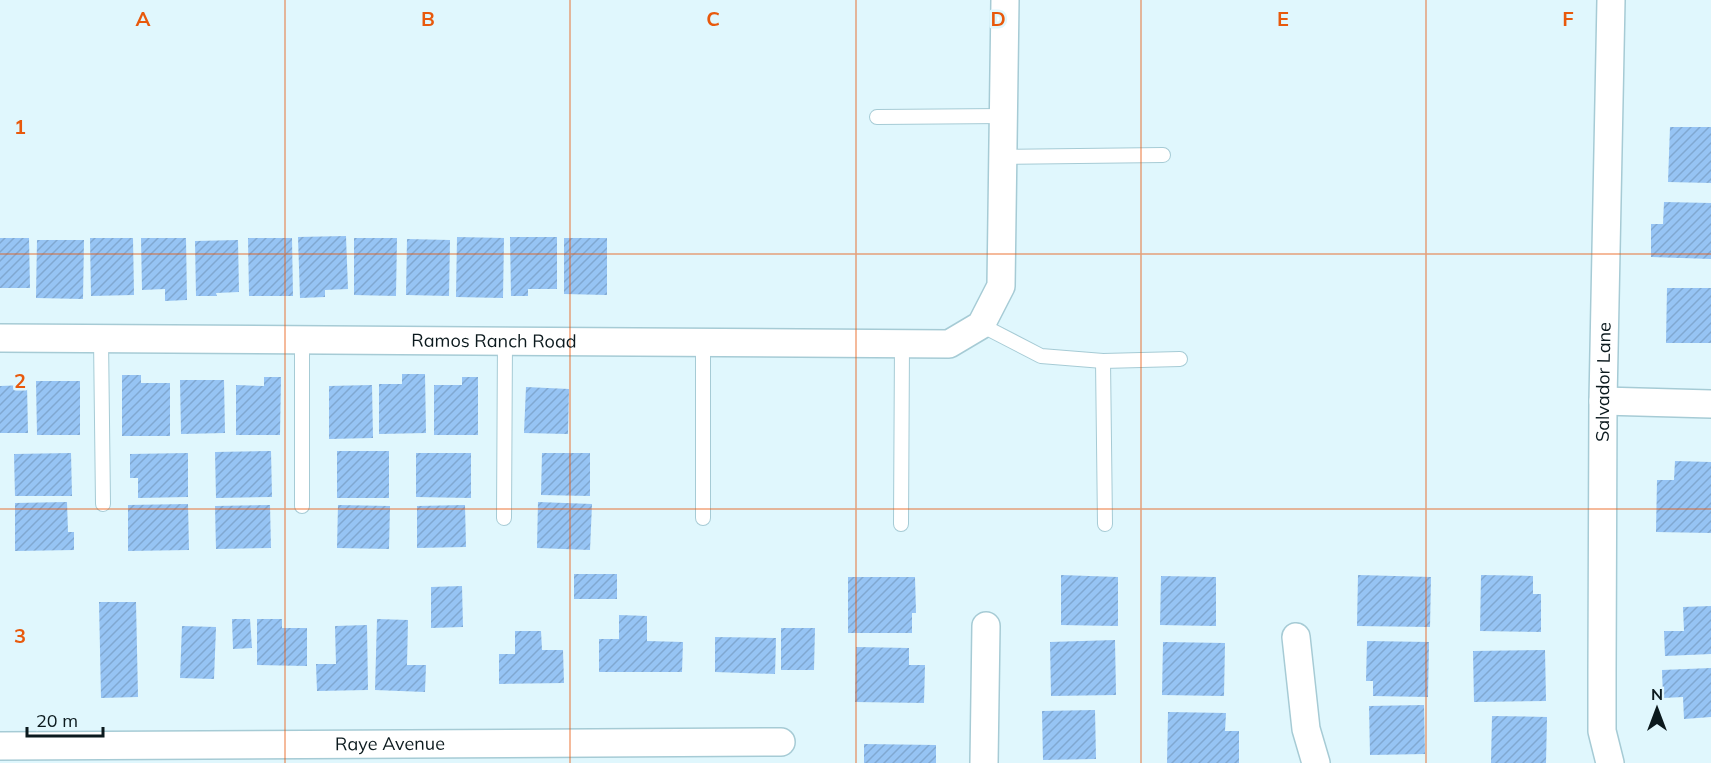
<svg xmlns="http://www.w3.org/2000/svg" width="1711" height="763" font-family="Mulish,sans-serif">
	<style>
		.building { fill: url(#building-hatch) }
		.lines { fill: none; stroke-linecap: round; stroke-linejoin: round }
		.service-casing { stroke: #a6cbd5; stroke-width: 16 }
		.minor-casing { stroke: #a6cbd5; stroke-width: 30 }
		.service { stroke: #fff; stroke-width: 14 }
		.minor { stroke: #fff; stroke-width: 27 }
		.grid { fill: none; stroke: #e8590c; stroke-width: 1.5; stroke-opacity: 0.55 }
		.labels { text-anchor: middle; stroke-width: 5; stroke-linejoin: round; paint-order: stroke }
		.street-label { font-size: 18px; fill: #0b191d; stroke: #e0f7fd }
		.grid-label { font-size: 20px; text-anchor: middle; font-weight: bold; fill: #e8590c; stroke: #e0f7fd; stroke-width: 5; stroke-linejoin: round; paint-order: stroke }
	</style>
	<defs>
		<pattern id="building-hatch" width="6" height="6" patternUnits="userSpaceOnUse" patternTransform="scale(1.5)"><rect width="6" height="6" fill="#96c4f4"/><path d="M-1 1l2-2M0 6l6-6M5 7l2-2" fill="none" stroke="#80a8d1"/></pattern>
	</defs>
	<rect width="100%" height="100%" fill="#e0f7fd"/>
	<g class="building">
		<path d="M1670 127H1711V183L1668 182Z"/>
		<path d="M1664 202 1711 203V259L1651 257V224H1663Z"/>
		<path d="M346 236 348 289 325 290V297L300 298 298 237Z"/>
		<path d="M457 237 504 238 503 298 456 297Z"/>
		<path d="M510 237H557V289H528V296H511Z"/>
		<path d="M0 238H29L30 288H0Z"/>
		<path d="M90 238H133L134 295 91 296Z"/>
		<path d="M141 238H186L187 300 165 301V289L142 290Z"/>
		<path d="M248 238H292L293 296H249Z"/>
		<path d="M354 238H397L396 296 354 295Z"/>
		<path d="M564 238H607V295L564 294Z"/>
		<path d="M407 239 450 240 449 296 406 295Z"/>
		<path d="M37 240H84L83 299 36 298Z"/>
		<path d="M238 240 239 292 216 293 217 296H196L195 241Z"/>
		<path d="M1667 288H1711V343H1666Z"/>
		<path d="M402 374H425L426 433 379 434V384H402Z"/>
		<path d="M122 375H141V383H170V436H122Z"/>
		<path d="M264 377H281L280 435H236V385L264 386Z"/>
		<path d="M462 377H478V435H434V385H462Z"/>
		<path d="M180 380H224L225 433 181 434Z"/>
		<path d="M36 381H80V435H37Z"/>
		<path d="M27 385 28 433H0V386Z"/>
		<path d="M372 385 373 438 329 439V386Z"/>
		<path d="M526 387 569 389 568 434 524 433Z"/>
		<path d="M271 451 272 497 216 498 215 452Z"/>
		<rect x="337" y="451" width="52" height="47"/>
		<path d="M71 453 72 496H15L14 454Z"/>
		<path d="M188 453V497L138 498V478H130V454Z"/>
		<path d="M416 453H471V498L416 497Z"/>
		<path d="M542 453H590V496L541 495Z"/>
		<path d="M1675 461 1711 462V533L1656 532 1657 480H1674Z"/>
		<path d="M67 502 68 532H74V550L15 551V503Z"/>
		<path d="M538 502 592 504 590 550 537 548Z"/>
		<path d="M188 504 189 550 128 551V505Z"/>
		<path d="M270 505 271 548 216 549 215 506Z"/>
		<path d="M338 505 390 506 389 549 337 548Z"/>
		<path d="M465 505 466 547 417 548V506Z"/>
		<rect x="574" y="574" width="43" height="25"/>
		<path d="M1061 575 1118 577V626L1061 625Z"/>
		<path d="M1358 575 1431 577 1430 627 1357 626Z"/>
		<path d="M1481 575 1533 576V594H1541V632L1480 631Z"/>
		<path d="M1161 576 1216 577V626L1160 625Z"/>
		<path d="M848 577H915L916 613H912V633H848Z"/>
		<path d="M462 586 463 627 431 628V587Z"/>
		<path d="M99 602H136L138 697 101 698Z"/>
		<path d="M1711 606V654L1665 656 1664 631H1684L1683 607Z"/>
		<path d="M619 615 647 616V641L683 642 682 672H599V639H619Z"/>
		<path d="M232 619H250L252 648 233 649Z"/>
		<path d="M257 619H282V628H307V666L257 665Z"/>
		<path d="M377 619 408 620 407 665H426L425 692 375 690Z"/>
		<path d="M367 625 368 690 317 691 316 664H336L335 626Z"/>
		<path d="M182 626 216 627 214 679 180 678Z"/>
		<path d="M781 628H815L814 670H781Z"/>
		<path d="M515 631H541L542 650H563L564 683 499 684V654H515Z"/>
		<path d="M715 637 776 638 775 674 715 672Z"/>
		<path d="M1115 640 1116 695 1051 696 1050 642Z"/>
		<path d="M1367 641 1429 642 1428 697 1373 696V681H1366Z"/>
		<path d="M1163 642 1225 643 1224 696 1162 695Z"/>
		<path d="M856 647 909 648V665H925L924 703 855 702Z"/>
		<path d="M1545 650 1546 701 1474 702 1473 651Z"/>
		<path d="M1711 668V717L1684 719 1683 697 1663 698 1662 670Z"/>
		<path d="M1424 705 1425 754 1370 755 1369 706Z"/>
		<path d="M1095 710 1096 759 1043 760 1042 711Z"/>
		<path d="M1168 712 1226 713 1225 731H1239V763H1167Z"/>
		<path d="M1492 716 1547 717 1546 763H1491Z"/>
		<path d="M864 744 936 745V763H864Z"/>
	</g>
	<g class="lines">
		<defs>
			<g id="service">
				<path d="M877 117 1003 116"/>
				<path d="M1002 157 1163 155"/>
				<path d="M981 325 1041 356 1103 361 1180 359"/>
				<path d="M101 339 103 504"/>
				<path d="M302 340V506"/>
				<path d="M703 343V518"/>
				<path d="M1103 361 1105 524"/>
				<path d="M504 518 505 341"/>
				<path d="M901 524 902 344"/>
			</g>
			<g id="minor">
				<path id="s1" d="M0 338 949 344 981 325 1001 286 1005 0"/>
				<path d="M1603 401 1711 404"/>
				<path d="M1296 637 1306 729 1316 763"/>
				<path id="s2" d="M0 746 781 742"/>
				<path d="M984 763 986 626"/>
				<path id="s3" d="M1610 763 1602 731V672L1603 401 1611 0"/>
			</g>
		</defs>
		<use href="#service" class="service-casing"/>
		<use href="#minor" class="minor-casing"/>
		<use href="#service" class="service"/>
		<use href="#minor" class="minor"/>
	</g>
	<path class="grid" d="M285 0V763M570 0V763M856 0V763M1141 0V763M1426 0V763M0 254H1711M0 509H1711"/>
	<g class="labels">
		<g class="street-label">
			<text dy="6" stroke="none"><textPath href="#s1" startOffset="494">Ramos Ranch Road</textPath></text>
			<text dy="6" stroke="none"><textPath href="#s3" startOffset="382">Salvador Lane</textPath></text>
			<text dy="6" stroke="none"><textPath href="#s2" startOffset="390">Raye Avenue</textPath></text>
		</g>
	</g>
	<g class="grid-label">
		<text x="143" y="26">A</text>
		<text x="428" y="26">B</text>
		<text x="713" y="26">C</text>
		<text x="998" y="26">D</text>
		<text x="1283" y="26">E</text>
		<text x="1568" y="26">F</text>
		<text x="20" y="134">1</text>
		<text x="20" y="388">2</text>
		<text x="20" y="643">3</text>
	</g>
	<g transform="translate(1657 709)" stroke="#e0f7fd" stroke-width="4.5" paint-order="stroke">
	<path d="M0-4.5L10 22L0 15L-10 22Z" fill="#0b191d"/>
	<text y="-9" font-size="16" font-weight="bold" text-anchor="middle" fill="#0b191d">N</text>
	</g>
	<path d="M27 727v9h76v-9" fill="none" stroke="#0b191d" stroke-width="3"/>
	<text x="36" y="727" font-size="18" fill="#0b191d" stroke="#e0f7fd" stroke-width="4.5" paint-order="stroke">20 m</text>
</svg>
